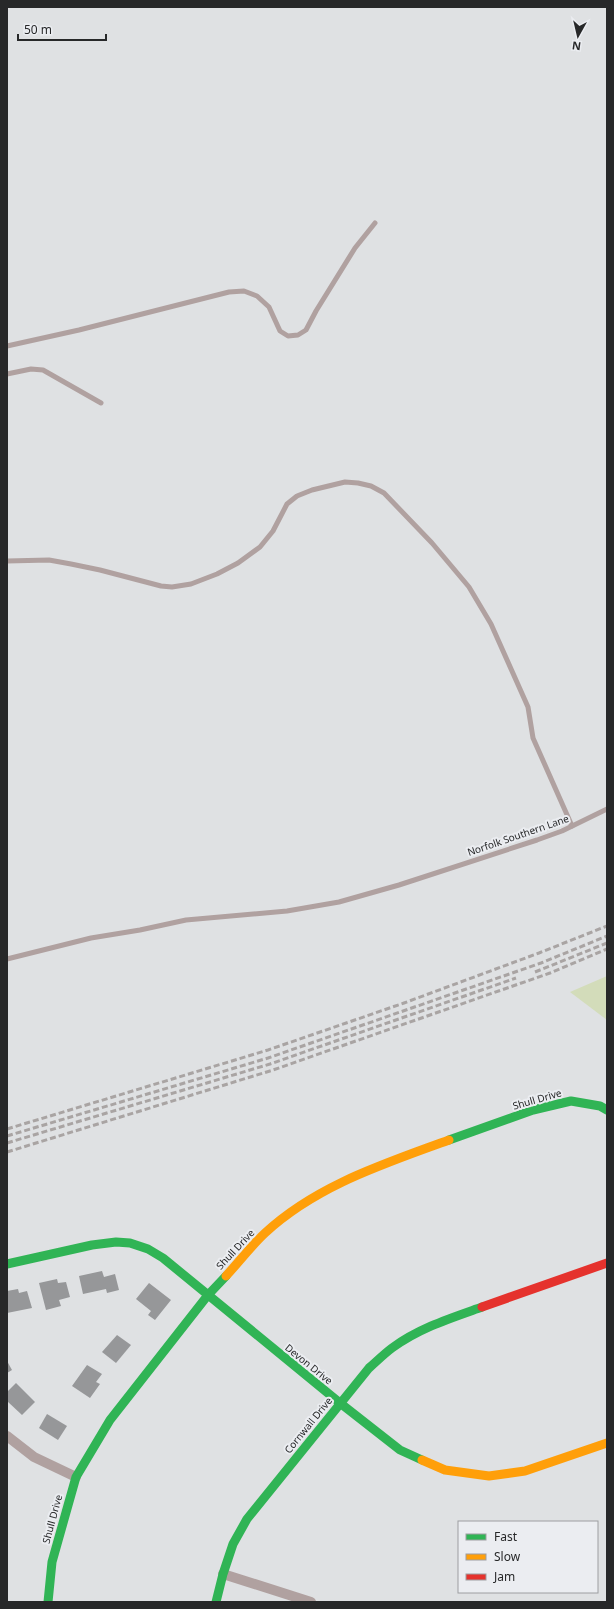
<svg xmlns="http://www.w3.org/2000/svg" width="614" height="1609" font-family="'Noto Sans',sans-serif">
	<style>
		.green { fill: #d3dcba }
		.building { fill: #969799 }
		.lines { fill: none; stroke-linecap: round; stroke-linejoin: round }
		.lane { stroke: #b0a1a0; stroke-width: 5 }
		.street { stroke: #b0a1a0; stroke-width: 10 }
		.fast { stroke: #30b455; stroke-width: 9 }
		.slow { stroke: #ff9f0a; stroke-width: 9 }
		.jam { stroke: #e5322d; stroke-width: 9 }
		.rail { stroke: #a9a4a3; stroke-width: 3; stroke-dasharray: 6 3; stroke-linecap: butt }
		.labels { text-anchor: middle; stroke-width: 4; stroke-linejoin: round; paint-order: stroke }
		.street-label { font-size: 10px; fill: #272829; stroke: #ebedf1 }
	</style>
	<rect width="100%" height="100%" fill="#dfe1e3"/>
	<path class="green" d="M607 976V1020L570 992Z"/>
	<g class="building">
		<path d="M102 1271 104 1277 115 1274 119 1290 107 1293 106 1289 83 1294 79 1276Z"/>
		<path d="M57 1279 58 1283 66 1282 70 1297 59 1300 61 1306 46 1310 39 1283Z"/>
		<path d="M149 1283 171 1300 155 1320 148 1315 151 1311 136 1299Z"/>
		<path d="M18 1289 19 1293 27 1291 32 1308 7 1313V1291Z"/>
		<path d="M117 1335 131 1345 116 1363 102 1352Z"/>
		<path d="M7 1361 12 1370 7 1373Z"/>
		<path d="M87 1365 102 1374 96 1382 100 1384 90 1398 72 1386Z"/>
		<path d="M16 1383 35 1402 22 1415 7 1401V1392Z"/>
		<path d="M47 1414 67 1426 58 1440 39 1428Z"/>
	</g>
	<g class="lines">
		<g class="lane">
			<path d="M7 346 79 330 229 292 244 291 257 296 269 307 280 331 288 336 298 335 306 330 316 311 355 248 375 223"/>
			<path d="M7 374 31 369 43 370 101 403"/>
			<path d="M7 561 49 560 71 564 100 570 161 586 172 587 191 584 217 574 238 563 260 547 273 531 287 504 297 496 312 490 345 482 358 483 371 486 384 493 432 543 469 587 491 624 528 707 533 738 572 826"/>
			<path d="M7 959 91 938 140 930 186 920 287 911 339 902 399 885 537 840 562 831 607 809"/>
		</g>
		<g class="street">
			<path d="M7 1436 34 1457 76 1477"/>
			<path d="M223 1574 311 1602"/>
		</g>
		<g class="fast">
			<path d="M449 1140 533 1110 571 1101 600 1106 607 1110"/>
			<path d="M7 1264 92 1245 116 1242 130 1243 148 1249 163 1258 340 1403 400 1450 422 1460"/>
			<path d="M48 1602 52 1562 76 1477 110 1420 208 1295 226 1276"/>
			<path d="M216 1602 223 1574 233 1544 247 1519 369 1368C377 1361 384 1354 392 1348 419 1328 451 1318 482 1307"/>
		</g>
		<g class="slow">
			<path d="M226 1276C239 1262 251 1246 265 1233 317 1185 384 1164 449 1140"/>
			<path d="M422 1460 445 1470 489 1476 525 1471 607 1443"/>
		</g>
		<path class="jam" d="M482 1307 607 1263"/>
		<g class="rail">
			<path d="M535 972 607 943"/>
			<path d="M7 1129 268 1050 404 1003 539 953 607 926"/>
			<path d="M7 1136 268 1058 541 963 607 936"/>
			<path d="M7 1143 270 1064 516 978"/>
			<path d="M7 1152 273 1070 550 973 607 949"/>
		</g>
	</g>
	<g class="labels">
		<g class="street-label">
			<text transform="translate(518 835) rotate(-19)" y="4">Norfolk Southern Lane</text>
			<text transform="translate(537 1099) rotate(-16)" y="4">Shull Drive</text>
			<text transform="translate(235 1249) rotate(-47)" y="4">Shull Drive</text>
			<text transform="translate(309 1364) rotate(39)" y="4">Devon Drive</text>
			<text transform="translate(308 1425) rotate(-51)" y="4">Cornwall Drive</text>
			<text transform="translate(52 1519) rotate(-75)" y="4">Shull Drive</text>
		</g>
	</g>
	<rect width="614" height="1609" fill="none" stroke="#272829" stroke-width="16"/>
	<rect x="458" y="1521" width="140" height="72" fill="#ebedf1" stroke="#9d9ea1"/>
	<rect x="466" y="1534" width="20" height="6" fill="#30b455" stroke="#9d9ea1"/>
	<text x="494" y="1541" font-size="12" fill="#272829">Fast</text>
	<rect x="466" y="1554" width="20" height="6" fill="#ff9f0a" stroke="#9d9ea1"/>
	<text x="494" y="1561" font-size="12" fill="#272829">Slow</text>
	<rect x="466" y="1574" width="20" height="6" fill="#e5322d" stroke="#9d9ea1"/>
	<text x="494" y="1581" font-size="12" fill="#272829">Jam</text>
	<g transform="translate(578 36) rotate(188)" stroke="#ebedf1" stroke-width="3" paint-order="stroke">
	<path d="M0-3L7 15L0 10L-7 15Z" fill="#272829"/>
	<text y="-6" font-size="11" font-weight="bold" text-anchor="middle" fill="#272829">N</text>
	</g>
	<path d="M18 34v6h88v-6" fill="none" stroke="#272829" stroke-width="2"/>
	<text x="24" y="34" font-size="12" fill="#272829" stroke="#ebedf1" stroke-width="3" paint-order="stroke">50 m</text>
</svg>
